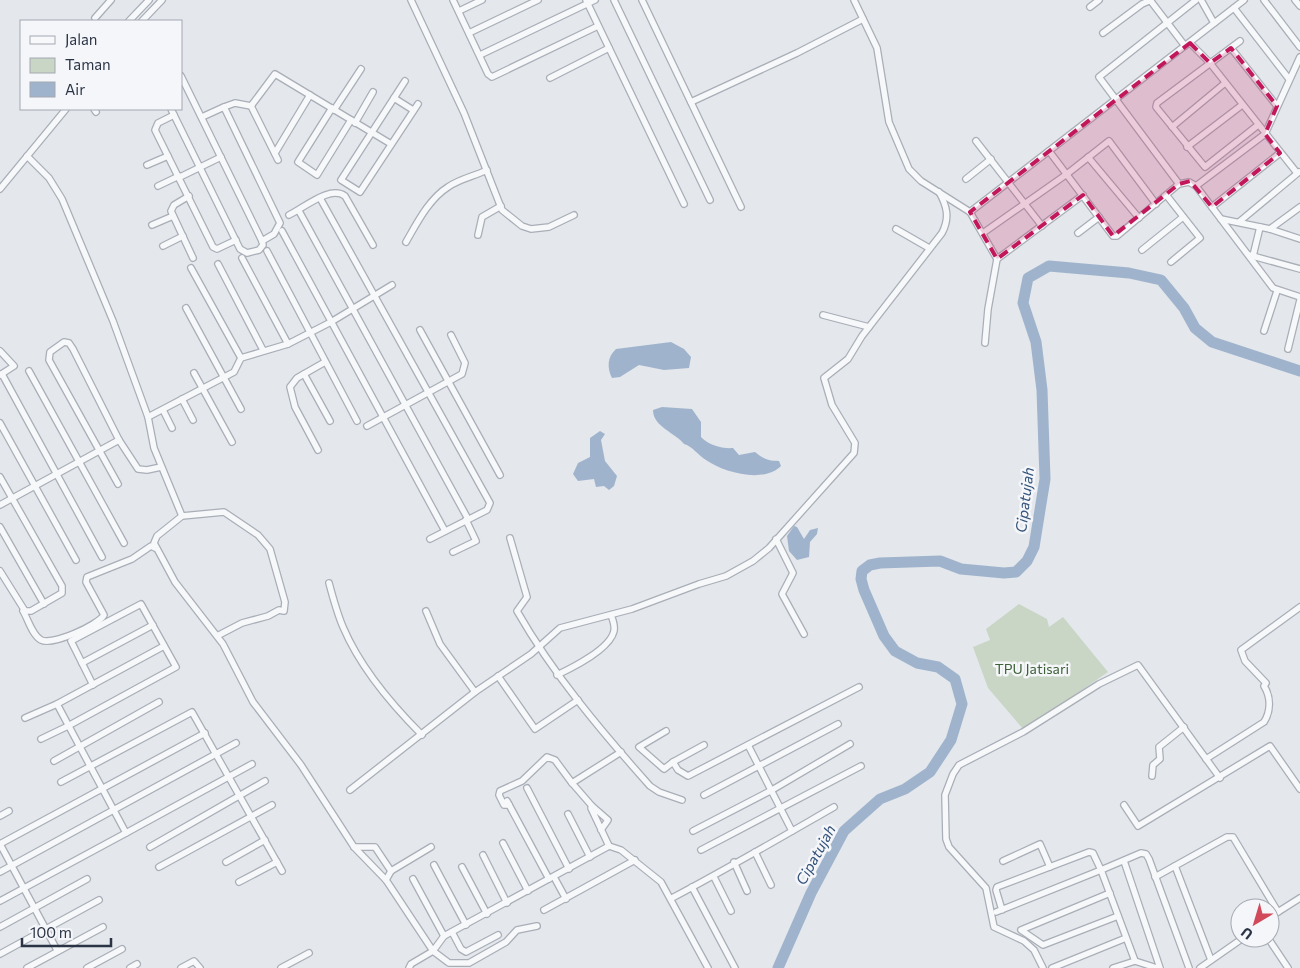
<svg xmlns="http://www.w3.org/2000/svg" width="1300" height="968" font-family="Commissioner,sans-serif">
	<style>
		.green { fill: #c9d6c5 }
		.water { fill: #9fb4cc }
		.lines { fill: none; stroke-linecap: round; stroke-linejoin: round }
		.river { stroke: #9fb4cc; stroke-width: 11 }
		.minor-casing { stroke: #a9aeb7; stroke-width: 8 }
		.minor { stroke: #f7f8fa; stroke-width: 5.5 }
		.marked { fill: #c2185b; fill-opacity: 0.2; stroke: #c2185b; stroke-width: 4; stroke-dasharray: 10 6; stroke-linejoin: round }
		.labels { text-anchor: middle; stroke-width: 5; stroke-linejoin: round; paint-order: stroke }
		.park-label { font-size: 14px; fill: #3f6138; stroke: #f4f6f9 }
		.water-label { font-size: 15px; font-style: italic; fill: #34527a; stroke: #f4f6f9 }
	</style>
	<rect width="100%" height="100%" fill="#e4e7ec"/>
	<path class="green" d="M1019 604 1047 619 1049 627 1063 617 1108 672 1024 730 988 688 973 647 990 640 986 629Z"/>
	<g class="water">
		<path d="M671 342 684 349 691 357 689 368 664 370 639 365 620 377 612 378C607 368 607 357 616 349Z"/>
		<path d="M662 407 692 409 701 422V437C708 445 723 449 733 448L739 455 755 452C764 459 767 461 779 461L781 466C763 484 723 472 706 460 698 455 692 446 684 444 676 433 653 427 653 410Z"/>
		<path d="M600 431 605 434 601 440 605 461 617 476 614 486 609 490 604 486 596 487 594 479 578 481 573 474 578 463 590 457V438Z"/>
		<path d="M794 526 797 527 804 539 810 530 818 528 817 534 810 542 809 557 797 560 789 551 787 536Z"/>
	</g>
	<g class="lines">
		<path class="river" d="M778 968 811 893 844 831 880 799 905 789 930 772 951 740 962 704 955 679 938 667 917 663 895 651 884 636 864 590 861 579 862 571 870 565 880 563 940 561 961 569 1004 573 1016 572 1027 561 1034 547 1045 479 1042 390 1036 342 1023 303 1028 278 1049 266 1129 273 1161 280 1184 308 1195 328 1212 342 1300 371"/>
		<defs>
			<g id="minor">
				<path d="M411 0 464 113 502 210 522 226 531 229 549 227 574 215"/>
				<path d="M453 0 488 74 492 77 598 26"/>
				<path d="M586 0 684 204"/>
				<path d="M614 0 710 200"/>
				<path d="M642 0 741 207"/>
				<path d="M854 0 877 48 889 122 909 169 921 181 970 212 997 259"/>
				<path d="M1150 0 1185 46"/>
				<path d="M1196 0 1099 77 1179 184 1189 182 1196 186 1273 288 1300 297"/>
				<path d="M1201 0 1214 23"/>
				<path d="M1264 0 1300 47"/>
				<path d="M1295 0 1300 6"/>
				<path d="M1090 7 1099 0"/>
				<path d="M1234 8 1289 79"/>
				<path d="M459 11 482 0"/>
				<path d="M95 18 111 0"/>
				<path d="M129 21 149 0"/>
				<path d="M142 21 162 0"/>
				<path d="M469 33 538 0"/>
				<path d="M1103 33 1142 4 1151 0"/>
				<path d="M1240 41 1157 103 1156 107 1205 167 1258 125"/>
				<path d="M1190 43 1210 63 1297 173"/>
				<path d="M1231 48 1277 106"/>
				<path d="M480 55 595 0"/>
				<path d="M550 78 609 48"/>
				<path d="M405 81 341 180 360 192 418 104"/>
				<path d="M394 98 413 110"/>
				<path d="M691 102 797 53 863 19"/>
				<path d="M251 106 275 74 391 144"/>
				<path d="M224 107 235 103 251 106 278 160"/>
				<path d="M332 108 298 162 317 175 351 120"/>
				<path d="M94 109 96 112"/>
				<path d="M171 109 240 249 247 253 259 250 263 245 262 241 181 76"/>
				<path d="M334 110 361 69"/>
				<path d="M174 115 158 123 155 130 213 247 217 249 236 240"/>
				<path d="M202 117 224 107 280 223 274 234 262 241"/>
				<path d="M355 123 373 92"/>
				<path d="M1172 127 1225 83"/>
				<path d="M976 141 1042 226"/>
				<path d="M1187 147 1242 105"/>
				<path d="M1049 151 1113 236H1117L1179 184"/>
				<path d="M275 153 310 95"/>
				<path d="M27 156 49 178 62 199 113 321 148 417 154 448 182 516"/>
				<path d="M1088 157 1139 218"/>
				<path d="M147 165 168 156"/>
				<path d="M180 177 221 157"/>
				<path d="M966 179 991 159"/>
				<path d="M158 186 179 176"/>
				<path d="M1196 186 1265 134 1300 57"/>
				<path d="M0 189 66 109"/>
				<path d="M189 196 174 205 171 211 193 258"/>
				<path d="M1167 196 1200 238 1171 262"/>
				<path d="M320 198 490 503 487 510 430 539"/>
				<path d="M1212 207 1280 153"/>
				<path d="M299 211 468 519"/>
				<path d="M970 212 1244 0"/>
				<path d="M289 215C304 208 330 185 345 196L373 245"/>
				<path d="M1221 219 1270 229 1300 239"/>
				<path d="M1239 222 1299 172"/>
				<path d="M152 225 173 216"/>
				<path d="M896 229 929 248"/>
				<path d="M1270 229 1300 207"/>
				<path d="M282 231 445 531"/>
				<path d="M983 233 1067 174 1109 141 1156 204"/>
				<path d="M1078 233 1099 217"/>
				<path d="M478 235 482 217 501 206"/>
				<path d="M406 242C417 223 429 199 448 187 459 179 475 176 487 170"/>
				<path d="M163 246 183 236"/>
				<path d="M1142 250 1183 217"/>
				<path d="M267 251 357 421"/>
				<path d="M1249 255 1300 269"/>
				<path d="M1253 256 1260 227"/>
				<path d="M242 258 288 344"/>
				<path d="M218 264 263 350"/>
				<path d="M191 268 241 358"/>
				<path d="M186 308 241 409"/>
				<path d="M823 315 869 327"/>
				<path d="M420 330 500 475"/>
				<path d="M1264 331 1277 291"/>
				<path d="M985 343 988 309 997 259 1083 195"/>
				<path d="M1288 349 1300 300"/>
				<path d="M0 351 14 366 0 375"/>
				<path d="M29 371 124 543"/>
				<path d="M194 373 232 442"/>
				<path d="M2 374 102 557"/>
				<path d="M304 374 330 421"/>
				<path d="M182 399 193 420"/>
				<path d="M163 410 172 428"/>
				<path d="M148 417 234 372 241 358 288 344 331 322 392 285"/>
				<path d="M0 423 76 560"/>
				<path d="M367 426 462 374 465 363 451 335"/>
				<path d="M119 440 138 469 147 470 161 467"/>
				<path d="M318 450 295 407 290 387 297 378 325 362"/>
				<path d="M0 477 62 586V593L31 611H25L0 571"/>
				<path d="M0 505 119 440 73 349 69 343 64 342 50 352 49 360 118 484"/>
				<path d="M0 527 44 604"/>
				<path d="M510 538 527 597 517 611C553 674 601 731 650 786L659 792 682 800"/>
				<path d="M776 539 793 573 782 594 804 634"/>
				<path d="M453 552 476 541 466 520"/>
				<path d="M329 583C333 598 337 613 343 627 360 667 391 704 422 735"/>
				<path d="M23 611C28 619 32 635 41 640 52 646 98 625 104 615L86 582 87 577 132 559 151 546 155 548"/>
				<path d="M426 611 440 644 475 692"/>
				<path d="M217 636 242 623 268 616 279 610 284 611 285 602 270 549 258 535 224 512 182 516 157 536 154 543 175 582 223 644 253 702 301 765 354 847 386 880 433 951 449 963H469L506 942 517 930 537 926"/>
				<path d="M82 663 153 625"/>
				<path d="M557 675C572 668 610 649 614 631 615 626 613 620 611 615"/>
				<path d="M498 676 535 729 578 700"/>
				<path d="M25 718 57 704"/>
				<path d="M666 731 639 747 664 769 673 762 678 770 688 776 859 687"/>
				<path d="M41 739 68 726 176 667 141 604 71 641 93 685"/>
				<path d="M748 745 792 831"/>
				<path d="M1206 759 1264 722C1271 711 1271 697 1264 686L1266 683 1245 661 1241 650 1300 607"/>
				<path d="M54 761 159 702"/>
				<path d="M673 762 704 745"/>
				<path d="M1152 776 1153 765 1160 759 1159 747 1184 727"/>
				<path d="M61 782 192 712 282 871"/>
				<path d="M572 783 592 806"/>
				<path d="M527 788 569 869"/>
				<path d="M350 790 475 692 531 654 560 628 632 609 699 584 726 576 753 561 769 548 854 453 855 443 832 405 824 378 848 359 862 336 942 233C950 218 947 206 939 192"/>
				<path d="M704 795 838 724"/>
				<path d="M507 801 549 879"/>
				<path d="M509 805H504L499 795 500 791 522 781 547 757 555 760 572 783 621 752"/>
				<path d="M1124 805 1138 826 1270 746 1300 789"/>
				<path d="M568 814 590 857"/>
				<path d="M0 816 9 811"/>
				<path d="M601 830 608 820 592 806 591 808 609 846"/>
				<path d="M693 831 772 790 850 744"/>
				<path d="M126 833 252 764"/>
				<path d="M503 843 528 891"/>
				<path d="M0 844 205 733"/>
				<path d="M0 844 57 950"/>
				<path d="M150 847 265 781"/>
				<path d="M354 847H375L391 871"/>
				<path d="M701 850 861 766"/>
				<path d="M755 852 771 885"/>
				<path d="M483 855 507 903"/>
				<path d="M1003 861 1040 844 1050 867"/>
				<path d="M1124 861 1160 968"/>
				<path d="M226 862 265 840"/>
				<path d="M734 862 747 891"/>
				<path d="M434 865 466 925"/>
				<path d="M1175 866 1211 960"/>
				<path d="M159 867 272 805"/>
				<path d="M462 867 487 914"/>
				<path d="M0 872 236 743"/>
				<path d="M554 877 566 899"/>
				<path d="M714 877 731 911"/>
				<path d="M1155 877 1227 837H1233L1278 912"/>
				<path d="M413 879 444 936"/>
				<path d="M386 880 391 871 431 847"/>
				<path d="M239 882 277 862"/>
				<path d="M692 887 735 968"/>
				<path d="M1110 893 1021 930 1043 945 1118 916"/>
				<path d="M672 898C727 869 780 838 834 807"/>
				<path d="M0 901 126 833 57 704 164 646"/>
				<path d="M544 910 635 860"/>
				<path d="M996 912 1101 870 1093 853 1089 852 997 887 996 890 1002 910"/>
				<path d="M1270 917 1300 898"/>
				<path d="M0 927 87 879"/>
				<path d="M452 932 461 949 466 952 498 935"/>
				<path d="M1268 938 1288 968"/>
				<path d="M0 954 99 900"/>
				<path d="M1135 961 1101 870 1141 853 1146 854 1149 859 1189 968"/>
				<path d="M27 968 103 927"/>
				<path d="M87 968 122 949"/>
				<path d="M130 968 137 964"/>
				<path d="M181 968 194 961 200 968"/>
				<path d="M281 968 309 953"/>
				<path d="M409 968 411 964 433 951 444 936 609 846 621 850 661 882 708 968"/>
				<path d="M1043 968 1034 950 1024 941 994 927 986 888 949 847 946 839 945 795 953 774 959 765 1023 732 1099 684 1138 665 1220 778"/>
				<path d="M1052 968 1126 938"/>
				<path d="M1113 968 1135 961 1157 968"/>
				<path d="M1200 968 1243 938"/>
			</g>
		</defs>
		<use href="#minor" class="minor-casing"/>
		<use href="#minor" class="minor"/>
	</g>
	<path class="marked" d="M1190 43 1210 63 1231 48 1277 106 1265 134 1280 153 1212 207 1190 181 1179 184 1113 236 1083 195 997 259 970 212Z"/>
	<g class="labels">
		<g class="park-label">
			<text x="1032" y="674">TPU Jatisari</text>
		</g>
		<g class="water-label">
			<text transform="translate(1025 500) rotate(-83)" y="5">Cipatujah</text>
			<text transform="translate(816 855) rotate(-61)" y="5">Cipatujah</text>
		</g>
	</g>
	<rect x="20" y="20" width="162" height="90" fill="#f4f6f9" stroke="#a4a8b1"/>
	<rect x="30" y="36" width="25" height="8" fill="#f7f8fa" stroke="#a4a8b1"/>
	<text x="65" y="45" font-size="15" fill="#2b3445">Jalan</text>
	<rect x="30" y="58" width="25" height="15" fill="#c9d6c5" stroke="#a4a8b1"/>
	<text x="65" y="70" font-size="15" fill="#2b3445">Taman</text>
	<rect x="30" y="82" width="25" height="15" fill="#9fb4cc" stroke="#a4a8b1"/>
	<text x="65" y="95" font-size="15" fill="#2b3445">Air</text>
	<g transform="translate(1255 923) rotate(218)"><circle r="24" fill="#f4f6f9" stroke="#a4a8b1"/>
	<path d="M0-4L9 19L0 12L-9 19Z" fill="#d1495b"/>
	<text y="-8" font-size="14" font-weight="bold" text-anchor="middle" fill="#2b3445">U</text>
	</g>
	<path d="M22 938v8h89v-8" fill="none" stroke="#2b3445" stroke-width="2.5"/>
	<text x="30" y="938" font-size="15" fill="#2b3445" stroke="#f4f6f9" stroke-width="4" paint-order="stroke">100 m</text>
</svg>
